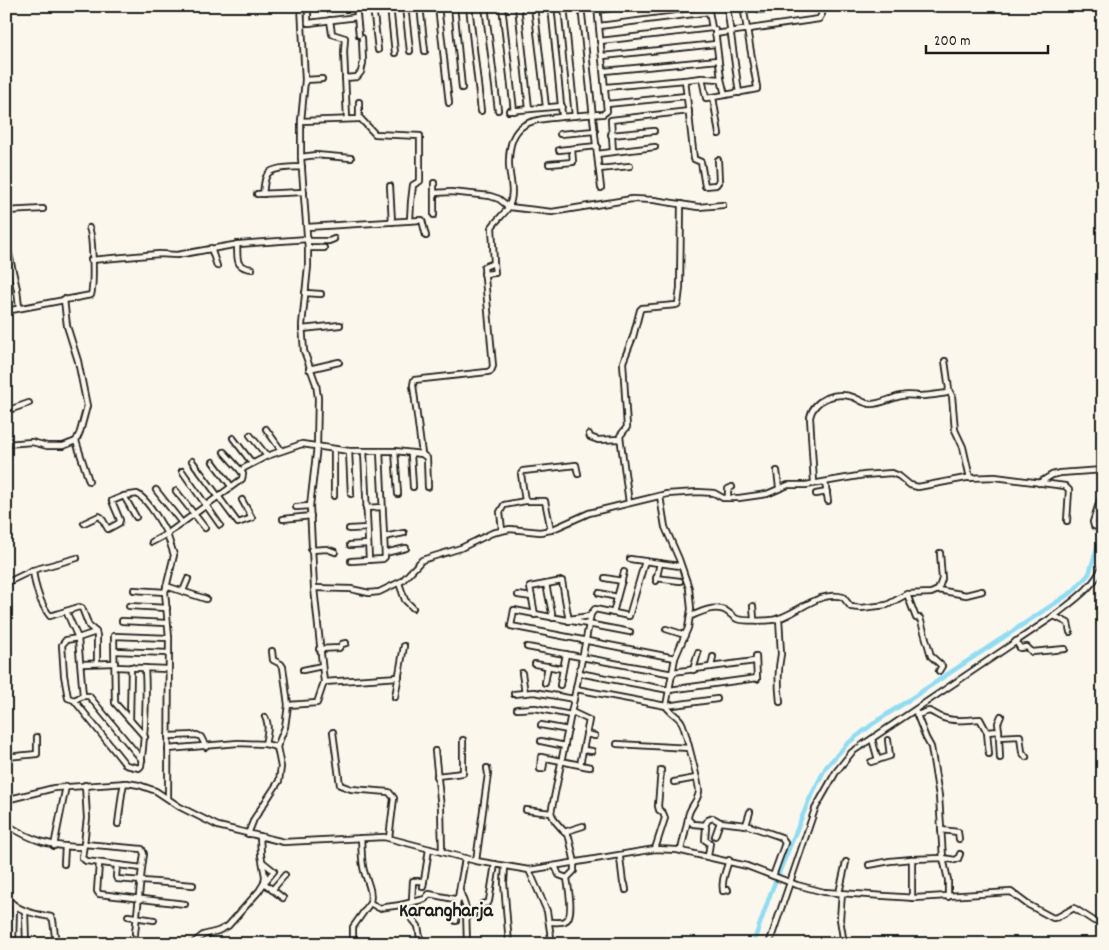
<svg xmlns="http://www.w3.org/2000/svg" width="1109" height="950" font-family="Dekko,sans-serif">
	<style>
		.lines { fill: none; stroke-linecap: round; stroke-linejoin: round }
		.canal { stroke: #92dcf3; stroke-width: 4.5 }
		.minor-casing { stroke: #1c1c1c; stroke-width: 8 }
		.minor { stroke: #fbf7ec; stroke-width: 4.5 }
		.labels { text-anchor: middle; stroke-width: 4.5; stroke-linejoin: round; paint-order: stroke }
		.quarter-label { font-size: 20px; font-weight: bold; fill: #1c1c1c; stroke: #fbf7ec }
	</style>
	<rect width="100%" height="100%" fill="#fbf7ec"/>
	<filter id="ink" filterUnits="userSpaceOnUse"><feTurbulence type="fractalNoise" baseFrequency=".02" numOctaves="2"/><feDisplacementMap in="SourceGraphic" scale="10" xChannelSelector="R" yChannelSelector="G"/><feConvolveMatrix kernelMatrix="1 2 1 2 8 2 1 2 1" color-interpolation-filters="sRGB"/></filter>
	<g filter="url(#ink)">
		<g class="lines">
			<path class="canal" d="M753 944 771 892 809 800 826 767 847 744 874 723 1072 592 1089 574 1103 529"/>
			<defs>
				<g id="minor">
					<path d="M356 6 359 35"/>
					<path d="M373 6 378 50"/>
					<path d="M390 6 395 53"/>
					<path d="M405 6 410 51"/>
					<path d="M420 6 425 51"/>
					<path d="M438 6 449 103"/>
					<path d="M454 6 462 88"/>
					<path d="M469 6 481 111"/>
					<path d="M485 6 498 110"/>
					<path d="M502 6 514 111"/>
					<path d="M518 6 529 109"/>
					<path d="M534 6 546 107"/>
					<path d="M551 6 562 115"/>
					<path d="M564 6 575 116"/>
					<path d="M581 6 597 154 613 152"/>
					<path d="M727 6 739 93"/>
					<path d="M759 6 760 10 775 8V6"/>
					<path d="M775 8 804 6"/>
					<path d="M598 10 625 6"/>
					<path d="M330 20 332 34 345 38 344 52 347 119"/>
					<path d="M308 23V9L310 6"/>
					<path d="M309 23 357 17"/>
					<path d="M599 26 709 12"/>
					<path d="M712 28 715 30 721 79"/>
					<path d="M715 34 819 19 822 14 817 6"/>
					<path d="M600 41 712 28 708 6"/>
					<path d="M603 56 716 44"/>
					<path d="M604 71 718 60"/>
					<path d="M345 78 357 77 361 72 363 63 362 38"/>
					<path d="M702 78 706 98 713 97"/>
					<path d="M305 80 322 79"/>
					<path d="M606 87 685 80"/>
					<path d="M725 95 757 89V87L743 6"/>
					<path d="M607 104 686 96"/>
					<path d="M509 111 562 106"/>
					<path d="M360 118 375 134 420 136V181L413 185 411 202 410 220"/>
					<path d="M301 121 359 119V102"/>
					<path d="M560 134 595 131"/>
					<path d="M611 135 654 131"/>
					<path d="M655 147 613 152 611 120 689 111"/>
					<path d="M559 150 597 146"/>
					<path d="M597 154 601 188"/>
					<path d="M301 157 316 155 351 158"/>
					<path d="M718 160 719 181 716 185 705 186 701 162 694 159 685 80 702 78 721 79 725 95 713 97 719 134"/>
					<path d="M549 164 573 162 572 149"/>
					<path d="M599 169 630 166"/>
					<path d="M434 183V215"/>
					<path d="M390 186 392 222"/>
					<path d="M434 193 451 192 490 196 499 199 509 207 552 212 632 199 654 200 698 207 723 205"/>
					<path d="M257 194 304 192"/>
					<path d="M263 194C264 188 264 182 266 177 269 166 293 168 302 167"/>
					<path d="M6 211 43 209"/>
					<path d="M307 227 422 220 426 236"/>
					<path d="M6 241 17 289 19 308"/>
					<path d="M307 241H329L334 239"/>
					<path d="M237 244C238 259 234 267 252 269"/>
					<path d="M211 248 217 266"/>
					<path d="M308 248H324"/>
					<path d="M91 260 159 254 177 255 239 244 308 239"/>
					<path d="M484 274 495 273 494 263"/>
					<path d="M305 293 321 294"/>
					<path d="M6 311 91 295C94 285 93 236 89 228"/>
					<path d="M302 329 340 325"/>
					<path d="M309 369 339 362"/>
					<path d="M949 390 952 396 955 430 963 447 970 478"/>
					<path d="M6 411 29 403"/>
					<path d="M266 429 281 450"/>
					<path d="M589 434 590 437 598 440 620 439"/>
					<path d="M250 435 267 456"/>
					<path d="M233 438 252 463"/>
					<path d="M76 441 89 481"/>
					<path d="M6 444 32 442 47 446H63L76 441 80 432 87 406 78 361 67 326 64 299"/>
					<path d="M349 451 351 494"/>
					<path d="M364 451 369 560"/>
					<path d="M395 451 398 494"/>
					<path d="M224 452 241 471"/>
					<path d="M411 454 413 487"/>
					<path d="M422 454 427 458 428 487"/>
					<path d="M192 461 238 523 252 518 242 500"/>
					<path d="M213 462 231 486"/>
					<path d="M182 471 220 525"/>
					<path d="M777 471 779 487"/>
					<path d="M825 482 828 501"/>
					<path d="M814 483 810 417C814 399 836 391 853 397 859 399 864 404 871 404 881 404 891 398 901 396 908 394 914 396 920 396 929 396 939 394 947 393L949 389 945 361"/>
					<path d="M1039 483 1052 475 1060 473 1103 470"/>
					<path d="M156 490 182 523"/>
					<path d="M176 491 205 528"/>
					<path d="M1103 491 1093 522 1094 526 1103 528"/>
					<path d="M816 494 827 492"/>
					<path d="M124 496 136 517"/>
					<path d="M334 496V449"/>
					<path d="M660 496 665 527 679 559 689 588 691 609 688 628 675 658 666 706C670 713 679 716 682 723 685 729 699 784 699 791 699 801 687 809 688 819L693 824 705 825"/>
					<path d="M728 498V489L732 487"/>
					<path d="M525 501H545L551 530"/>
					<path d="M629 503 620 436 627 427 623 362 633 337 640 310 642 308 676 305 678 304 680 288 681 204"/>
					<path d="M296 507 310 506"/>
					<path d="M366 508 382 507"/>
					<path d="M283 519 311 516"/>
					<path d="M84 523 99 516 101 517 108 529 119 523 120 520 112 501 124 496 137 494C148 499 161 523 167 534L152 542"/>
					<path d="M349 529 367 528"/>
					<path d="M502 530 500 512 504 505 525 501 521 474 523 471 576 465 578 474"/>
					<path d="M384 537 404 533"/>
					<path d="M350 545 368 544"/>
					<path d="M311 550 327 549 335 552"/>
					<path d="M385 553 406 548"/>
					<path d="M630 559 680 566"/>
					<path d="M351 561 383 559 385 557 380 451"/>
					<path d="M33 570C35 587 39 602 50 616L79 607 82 608 89 626 96 632 97 636V663"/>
					<path d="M605 578 622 581"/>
					<path d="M656 578 680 581"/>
					<path d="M656 581 660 563"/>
					<path d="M6 583 33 570 77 558"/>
					<path d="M399 583 405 600 413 608"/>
					<path d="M546 584 553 618"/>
					<path d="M166 586 206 599"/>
					<path d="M314 588 351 589 369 593 379 592 402 581 422 560 461 548 492 533 510 529 540 532 551 530 589 513 667 494 698 492 714 493 723 498H739L767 494 788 485H806L864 475 892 473 899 476 910 485 918 487 966 478 995 477 1065 486 1069 490 1067 521"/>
					<path d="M134 590 165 592"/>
					<path d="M938 590 966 595 982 591"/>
					<path d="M183 591 188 579"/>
					<path d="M599 593 617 597"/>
					<path d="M907 594 916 618H920L931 656 942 666 939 671"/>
					<path d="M518 595 532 597"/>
					<path d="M129 606 167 608"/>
					<path d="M753 606 754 619"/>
					<path d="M66 611 78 638 96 632"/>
					<path d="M613 613 624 572"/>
					<path d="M535 615 530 587 562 581 569 621"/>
					<path d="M691 616C701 612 711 607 721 609 728 610 731 616 737 619 743 621 765 621 772 620 793 618 818 589 843 597L851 607 861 608 887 605 907 594 931 593 938 590 942 579 940 553"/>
					<path d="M1054 616 1068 623 1070 632"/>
					<path d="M779 618 781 654C778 669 778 686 780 702"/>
					<path d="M569 619 590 616"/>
					<path d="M122 621 167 623"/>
					<path d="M666 629 685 635"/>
					<path d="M630 632 514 610 511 626 675 658"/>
					<path d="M1016 641 1020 648 1027 647 1032 652 1065 649"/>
					<path d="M527 647 673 674"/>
					<path d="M319 649 339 648 342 644 346 643"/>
					<path d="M115 651 169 653"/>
					<path d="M272 651 273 660 281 664 283 667 288 705"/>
					<path d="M756 656 757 679"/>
					<path d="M81 664 115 663"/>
					<path d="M535 664 563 669"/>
					<path d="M115 667 168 669"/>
					<path d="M711 667 713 657"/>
					<path d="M303 670 322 666"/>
					<path d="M693 670 698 653"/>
					<path d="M673 672 755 661"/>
					<path d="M522 673 525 693"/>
					<path d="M579 673 669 690 757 678"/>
					<path d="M324 682 399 677"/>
					<path d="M545 683 548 666"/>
					<path d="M560 685 566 654"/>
					<path d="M576 689 666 706 717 699"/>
					<path d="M514 694 534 692 574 699"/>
					<path d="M83 696 78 638 66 640 62 645 64 675 68 698 74 700 83 696H89L142 760"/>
					<path d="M395 697 404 646"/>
					<path d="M74 700 126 765 139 768 141 766C145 733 147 701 145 668"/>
					<path d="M517 709 535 708 571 715"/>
					<path d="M915 710 926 738 931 747 939 796 943 858 948 880V897"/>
					<path d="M572 712 589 720 580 765"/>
					<path d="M917 715 929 711C934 713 937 715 941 717 953 722 968 720 980 719L987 732 999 731V737L1020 736 1022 752 1026 757"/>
					<path d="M265 717C270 725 267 735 265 744"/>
					<path d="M130 720 131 667"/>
					<path d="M541 725 568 730"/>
					<path d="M999 731 998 723 1001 716"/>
					<path d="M333 732 340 785 351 789 389 792 394 798 389 838"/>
					<path d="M987 732 989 754"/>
					<path d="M586 734 595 736"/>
					<path d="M168 736 197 735 201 737 206 747"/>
					<path d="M145 737 115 703 114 636 169 638"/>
					<path d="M999 737 1000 758"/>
					<path d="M872 739 878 760"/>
					<path d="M541 741 565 746"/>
					<path d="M617 744 689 748"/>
					<path d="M168 749 238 743 265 744 277 747"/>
					<path d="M583 750 592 751"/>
					<path d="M435 751 441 808 442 852"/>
					<path d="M6 757 37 754V737"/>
					<path d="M545 758 543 769H540L541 757C557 760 574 764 590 767"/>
					<path d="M871 762 890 756 888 740"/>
					<path d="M437 776 463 773V740"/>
					<path d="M674 782 696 778"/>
					<path d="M168 798 169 638 165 592 174 555 167 534 242 479 243 474 241 471 244 468 267 456 302 444 349 451H395L422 454 413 385 414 380 487 372 491 371 493 366 484 267 494 263 492 227C497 219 506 213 509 206 516 191 508 175 509 160 510 122 530 120 561 117 575 116 589 114 603 114L607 111 597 6"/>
					<path d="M6 800 54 788 127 783 139 785 156 791 180 807 218 826 284 842 384 837 476 861 529 870 655 849 677 850 747 866 797 885 824 892 915 898 1011 892 1027 904 1053 918 1058 917 1074 908 1094 921 1103 923"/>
					<path d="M526 810 551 813 555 821 569 837 575 863"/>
					<path d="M551 813 591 614 595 609 629 616 645 561"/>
					<path d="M6 824C32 841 52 847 83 847"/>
					<path d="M118 824 122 793 124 783"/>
					<path d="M746 825 750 812"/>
					<path d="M941 830 958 832 959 839"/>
					<path d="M564 832 583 826"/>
					<path d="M248 834 254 819 279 781 281 767 277 747 285 727 288 705 317 703 324 682 314 588 310 506 317 446 318 398 316 384 304 351 302 325 308 266V248L301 157V121L305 80 301 6"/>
					<path d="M715 836 720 822"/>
					<path d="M84 844 142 849 144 854 142 868 86 861 82 858Z"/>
					<path d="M84 844 87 818 85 785"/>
					<path d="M54 846 66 786"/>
					<path d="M655 849 665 818 663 813 659 810 658 806 661 770"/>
					<path d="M681 850 688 819"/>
					<path d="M619 856 620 858 623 883 625 884 626 890"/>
					<path d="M708 856 710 843 705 840 706 827 705 825 708 820 713 818 720 822 746 825 761 830 781 837 785 843 773 876"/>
					<path d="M476 861 488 774 487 768"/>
					<path d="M264 863 274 871 264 883 283 898"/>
					<path d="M64 864 65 846"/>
					<path d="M99 864 97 891 99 894 185 904"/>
					<path d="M117 865 116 877 117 879 193 885"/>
					<path d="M869 865 890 861 912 859"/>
					<path d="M505 866 504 883 509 944"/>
					<path d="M529 870 547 911 552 944"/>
					<path d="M567 878 574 871V863"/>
					<path d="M423 887 429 849"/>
					<path d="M272 890 285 875"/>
					<path d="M728 890 723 891C721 880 726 871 729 860"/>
					<path d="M460 891 466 908 467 944"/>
					<path d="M839 893 846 862"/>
					<path d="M842 893 840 919 844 944"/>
					<path d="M6 896C15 911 35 914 51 917L53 920 56 944"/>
					<path d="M912 898V859L943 858 955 860 958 859 960 854"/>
					<path d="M412 900 413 881H424"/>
					<path d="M370 903 379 908 401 905 425 899 429 894 459 900"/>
					<path d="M401 905 418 926 421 944"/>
					<path d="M25 911 26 944"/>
					<path d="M128 916 154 920"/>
					<path d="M479 918 482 904 488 903 489 901 495 864"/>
					<path d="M456 921C456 900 462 879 465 858"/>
					<path d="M549 922C554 922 561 923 565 921 575 917 568 887 567 878L559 875 555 866"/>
					<path d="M135 933 142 868"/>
					<path d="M13 944 14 905"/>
					<path d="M192 944 203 935 218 931 228 926 259 891 264 883 265 876 261 855 260 836"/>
					<path d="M353 944V927L370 903C373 891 367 882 364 871 361 860 362 849 361 838"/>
					<path d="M769 944 815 809 836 772 852 752 1054 616C1073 601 1094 588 1103 565"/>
				</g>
			</defs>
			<use href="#minor" class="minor-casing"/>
			<use href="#minor" class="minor"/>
		</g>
	</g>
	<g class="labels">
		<g class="quarter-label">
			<text x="446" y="916">Karangharja</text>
		</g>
	</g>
	<rect width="1109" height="950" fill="none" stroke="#fbf7ec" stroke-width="25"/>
	<rect x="12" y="12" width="1084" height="925" fill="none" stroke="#1c1c1c" stroke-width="2" filter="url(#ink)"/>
	<path d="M926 45v8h122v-8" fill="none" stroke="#1c1c1c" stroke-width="2.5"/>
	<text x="934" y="45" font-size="15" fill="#1c1c1c" stroke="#fbf7ec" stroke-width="4" paint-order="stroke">200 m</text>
</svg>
